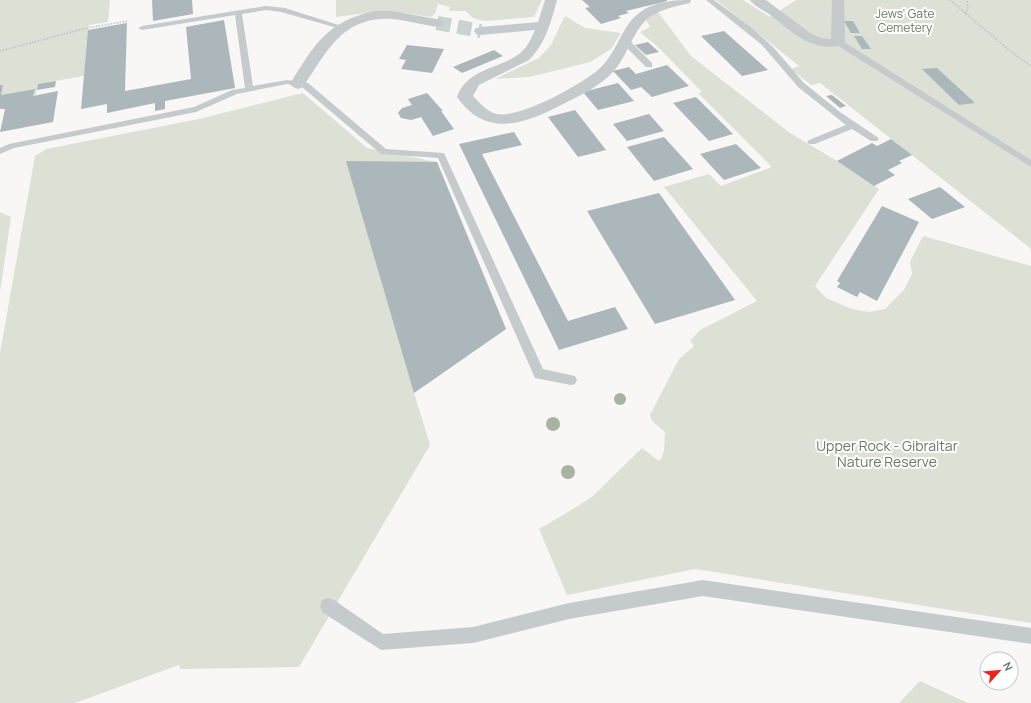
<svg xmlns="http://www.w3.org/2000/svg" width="1031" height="703" font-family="Manrope,sans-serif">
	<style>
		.green { fill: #dce0d5 }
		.building { fill: #abb7ba }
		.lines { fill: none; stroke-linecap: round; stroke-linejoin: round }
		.minor-tunnel { stroke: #cad2d2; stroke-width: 14; stroke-dasharray: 14 7; stroke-linecap: butt }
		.path { stroke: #bec2c3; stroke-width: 1.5; stroke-dasharray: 1.5 1.5; stroke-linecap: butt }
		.service { fill: #c5cbcd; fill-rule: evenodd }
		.minor { fill: #c5cbcd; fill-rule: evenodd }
		.tree { fill: #aab2a3 }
		.labels { text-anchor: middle; stroke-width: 4; stroke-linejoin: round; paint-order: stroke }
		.far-park-label { font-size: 12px; fill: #6a7a60; stroke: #fff }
		.park-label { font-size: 14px; fill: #6a7a60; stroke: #fff }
	</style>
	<rect width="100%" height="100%" fill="#f8f7f5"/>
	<g class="green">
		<path d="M0 0H110L108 22 89 25 84 76 38 84 36 95 33 96 34 89 1 95 3 85H0Z"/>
		<path d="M336 0H542L534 17 484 21 473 18 466 11H449L450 7 438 4 435 13 431 17 404 13 375 12 336 17Z"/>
		<path d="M716 0H743L770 17 796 0H1031V254L1030 248 820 83 811 85 791 69 799 66Z"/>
		<path d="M658 12 691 56 790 133 837 161 879 189 815 286 826 298 852 309 869 312 885 309 904 290 912 274 910 262 923 236 1031 266V623L695 569 567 595 539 529 578 506 593 496 642 448 659 461C666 454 664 442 665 432L652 421 650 415 679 359 694 346 690 341 700 330 757 301 664 187 709 174 721 186 772 167 698 93 702 92 659 48 640 32 650 27 645 18Z"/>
		<path d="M565 16 585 28 621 33 611 49 590 62 529 77 495 79 539 58 551 45Z"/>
		<path d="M303 93 367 148 437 162 506 329 414 393 430 445 299 667 180 669 179 665 75 703H0V353L35 156 46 149 199 119Z"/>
		<path d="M0 212 11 217 0 292Z"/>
		<path d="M920 681 968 703H899Z"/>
	</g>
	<g class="building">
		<path d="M152 0H192L193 14 153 21Z"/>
		<path d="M582 0H667V1L626 11 629 13 618 16 621 18 601 24 585 8 590 7Z"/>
		<path d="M224 20 235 88 165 101V109L155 111V103L107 113V104L81 109 88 30 127 23 125 91 191 79 186 27Z"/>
		<path d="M844 21H853L860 33H851Z"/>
		<path d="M724 31 768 70 742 76 701 36Z"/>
		<path d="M854 36H862L871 49H862Z"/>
		<path d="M648 42 659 52 646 55 635 45Z"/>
		<path d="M407 45 444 49 432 73 401 69 406 60 399 59Z"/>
		<path d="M494 50 503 56 462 73 453 67Z"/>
		<path d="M667 65 689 86 652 97 641 87 631 90 613 71 629 67 636 74Z"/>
		<path d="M937 68 975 103 959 105 922 69Z"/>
		<path d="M56 81 55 87 37 90 38 84Z"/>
		<path d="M618 83 634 101 598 110 583 92Z"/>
		<path d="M0 85H3L1 95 35 89 33 96 58 91 53 122 0 132 5 109H0Z"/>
		<path d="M427 93 443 111H441L454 129 433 136 421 117 411 120 401 118 398 113 402 108 412 105 408 99Z"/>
		<path d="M832 95 846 106 840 108 826 96Z"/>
		<path d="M696 97 733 134 709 141 673 103Z"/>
		<path d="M575 110 606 150 578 157 548 117Z"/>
		<path d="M649 114 664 131 627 141 613 124Z"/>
		<path d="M514 132 522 145 482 154 568 321 615 307 628 329 559 350 459 144Z"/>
		<path d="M664 137 693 169 654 181 627 147Z"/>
		<path d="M891 139 912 155 899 161 902 163 888 170 895 175 874 186 837 161 872 143 877 146Z"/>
		<path d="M736 144 761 168 724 180 700 154Z"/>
		<path d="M346 161 437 162 506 329 414 393Z"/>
		<path d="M940 187 965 207 932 219 908 199Z"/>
		<path d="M659 193 735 300 655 324 587 211Z"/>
		<path d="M882 206 919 222 877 301 860 292 857 297 837 287 840 283 837 281Z"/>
	</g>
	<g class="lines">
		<path class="minor-tunnel" d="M437 23 481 31"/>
		<g class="path">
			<path d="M950 0 1010 51 1031 66"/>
			<path d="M965 14 968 9 967 0"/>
			<path d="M0 51 87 28 128 21"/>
		</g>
		<g class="service">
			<path d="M706 0H714L752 28 774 48 804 83 840 112 877 137 879 139 877 141H871L852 129 815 144H809L807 142 809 140 846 125 798 87 762 45Z"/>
			<path d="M266 6 285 8 345 27 341 29 281 12 266 10 242 14 253 86 287 80 308 83 386 149 444 153 543 369 575 376 577 380 575 384 571 385 535 378 438 158 381 154 302 87 287 84 237 94 196 112 14 148 0 154V148L9 144 194 107 232 90 245 88 235 15 142 30 138 28 142 26Z"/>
			<path d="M623 40H629L652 63V67H646L623 44Z"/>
			<path d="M835 40H841L1031 160V167L835 44Z"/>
			<path d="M703 580 1031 628V644L703 596 569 619 473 643 381 650 322 612 320 606 322 600 328 598 334 600 383 634 473 627 569 603Z"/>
		</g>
		<g class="minor">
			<path d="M545 0H557C551 22 546 43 529 60L479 85 473 96C480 103 487 112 497 114 519 119 588 82 603 65 618 49 622 26 639 13 654 1 674 0 691 0L690 3C676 6 658 10 647 19 632 33 627 57 613 72 601 85 583 94 567 102 529 122 488 141 457 97 468 68 497 70 519 54 527 48 531 39 535 30L481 35 476 34 474 31 476 28 481 27 538 22Z"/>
			<path d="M750 0H766L810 33 821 38 831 39 832 0H844L845 42 843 45C812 53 792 32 769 14 763 10 754 6 750 0Z"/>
			<path d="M375 11H392L442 20 444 23 442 26 437 27C422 25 407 20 392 19 342 16 327 52 303 87L298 89 293 87 290 84C314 45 327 21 375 11Z"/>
		</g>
	</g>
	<g class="tree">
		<circle cx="620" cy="399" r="6"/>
		<circle cx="553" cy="424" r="7"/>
		<circle cx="568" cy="472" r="7"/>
	</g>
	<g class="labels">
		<g class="far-park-label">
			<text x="905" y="18">Jews' Gate<tspan x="905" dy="14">Cemetery</tspan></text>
		</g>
		<g class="park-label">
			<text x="887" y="451">Upper Rock - Gibraltar<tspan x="887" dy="16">Nature Reserve</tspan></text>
		</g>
	</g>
	<g transform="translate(999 671) rotate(63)"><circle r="19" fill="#ffffff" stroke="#bfcacd"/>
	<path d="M0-3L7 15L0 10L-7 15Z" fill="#f1231b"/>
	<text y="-6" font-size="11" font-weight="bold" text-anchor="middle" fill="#607a82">N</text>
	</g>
</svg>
